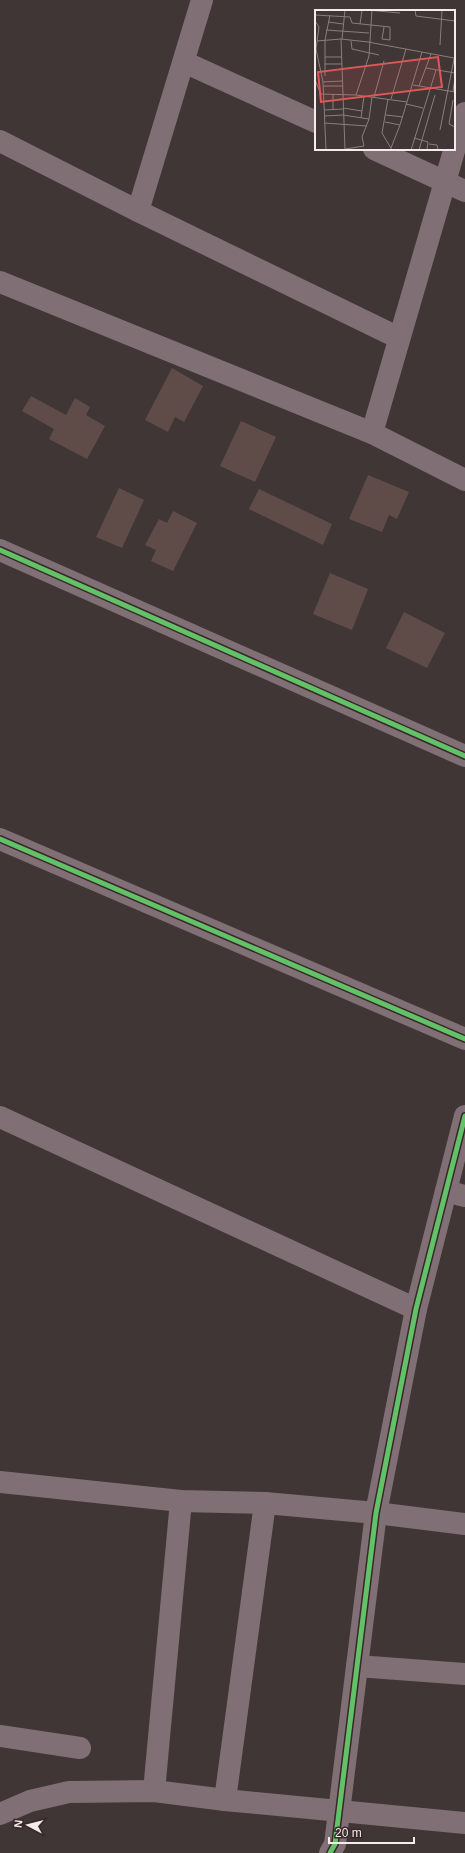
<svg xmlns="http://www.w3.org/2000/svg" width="465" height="1853" font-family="Helvetica,sans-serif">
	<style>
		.building { fill: #5f4c48 }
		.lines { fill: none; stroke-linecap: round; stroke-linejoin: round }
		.minor { stroke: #806f75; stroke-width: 22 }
		.cycleway-casing { stroke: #392829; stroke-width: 8 }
		.cycleway { stroke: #61c268; stroke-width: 5 }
		.inset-road { fill: none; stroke: #897e7e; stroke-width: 1 }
		.view { fill: #de5858; fill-opacity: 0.15; stroke: #de5858; stroke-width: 2 }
		.inset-edge { fill: none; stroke: #f6eaea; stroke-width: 2 }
	</style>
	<rect width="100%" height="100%" fill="#403636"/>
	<g class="building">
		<path d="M172 368 203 386 184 422 175 417 168 432 145 420Z"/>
		<path d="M31 396 66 415 75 398 90 407 86 415 105 426 87 459 49 439 54 429 22 411Z"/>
		<path d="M241 421 276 437 255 482 220 466Z"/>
		<path d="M368 475 409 492 397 519 389 515 382 532 349 519Z"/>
		<path d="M119 488 144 500 122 548 96 537Z"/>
		<path d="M259 489 332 524 323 545 249 509Z"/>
		<path d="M173 511 197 523 173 571 151 561 156 550 145 545 159 519 167 523Z"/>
		<path d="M330 573 368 589 352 630 313 614Z"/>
		<path d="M404 612 445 633 427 668 386 648Z"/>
	</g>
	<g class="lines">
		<g class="minor">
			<path d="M184 62 316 122"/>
			<path d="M0 141 138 211 399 338"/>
			<path d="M374 149 465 191"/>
			<path d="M138 211 202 0"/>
			<path d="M0 282 372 433 465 480"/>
			<path d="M372 433 465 113"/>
			<path d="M0 550 465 756"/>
			<path d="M0 839 465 1039"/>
			<path d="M0 1117 416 1309"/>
			<path d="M446 1191 465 1196"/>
			<path d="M0 1482 181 1501 265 1503 376 1513 465 1524"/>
			<path d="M357 1666 465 1674"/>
			<path d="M0 1736 80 1748"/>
			<path d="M154 1791 181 1501"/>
			<path d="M225 1800 265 1503"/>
			<path d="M0 1814 30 1801 69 1792 154 1791 225 1800 465 1823"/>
			<path d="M330 1853 335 1844 376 1513 416 1309 465 1116"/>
		</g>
		<defs>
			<g id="cycleway">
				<path d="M0 550 465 756"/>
				<path d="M0 839 465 1039"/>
				<path d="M330 1853 335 1844 376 1513 416 1309 465 1116"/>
			</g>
		</defs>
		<use href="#cycleway" class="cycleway-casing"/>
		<use href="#cycleway" class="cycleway"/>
	</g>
	<g transform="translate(315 10)">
		<rect width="140" height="140" fill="#403636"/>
		<path class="inset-road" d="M52 0 85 3M100 0 101 6 140 11M0 5 35 7 37 13 75 17V30L67 29 69 17M0 11 4 17 1 39 8 72 11 140M13 12 28 14M45 14 47 0M11 20 54 23M26 29 30 140M27 29 30 0M2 31 26 29 53 32 139 48M36 31 37 39 64 45M125 35 127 0M10 47H27M10 54H27M111 58 140 63M10 66V30L15 5M0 70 6 84 41 85 92 92M8 72 27 71M98 75 140 82M8 76H28M104 76 116 44M138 81 140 68M18 84V99M41 85 54 46 57 0M59 87 69 51M73 89 67 123 77 140M76 89 91 39M138 90 134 114 140 117M91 94 108 98M28 98 47 101M9 100 28 99M71 105 88 107M9 106 28 105 54 109M46 108 49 86M70 112 85 115M9 113 52 116M125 120 140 44M99 128 113 132 112 140M114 134 122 135 123 140M76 138 85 115 107 42M30 139 49 136 47 127 54 109 57 87M96 140 121 60M104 140 120 85"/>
		<path class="view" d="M123 47 127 77 6 92 3 62Z"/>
		<rect width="140" height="140" class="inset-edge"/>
	</g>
	<g transform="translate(28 1825) rotate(277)" stroke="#392829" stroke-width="3" paint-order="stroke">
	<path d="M0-3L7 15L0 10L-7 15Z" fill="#f6eaea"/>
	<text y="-6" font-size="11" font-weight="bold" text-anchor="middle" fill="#f6eaea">N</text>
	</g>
	<path d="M329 1837v6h85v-6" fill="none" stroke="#f6eaea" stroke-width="2"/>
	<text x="335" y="1837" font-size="12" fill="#f6eaea" stroke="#392829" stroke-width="3" paint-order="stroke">20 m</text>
</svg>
